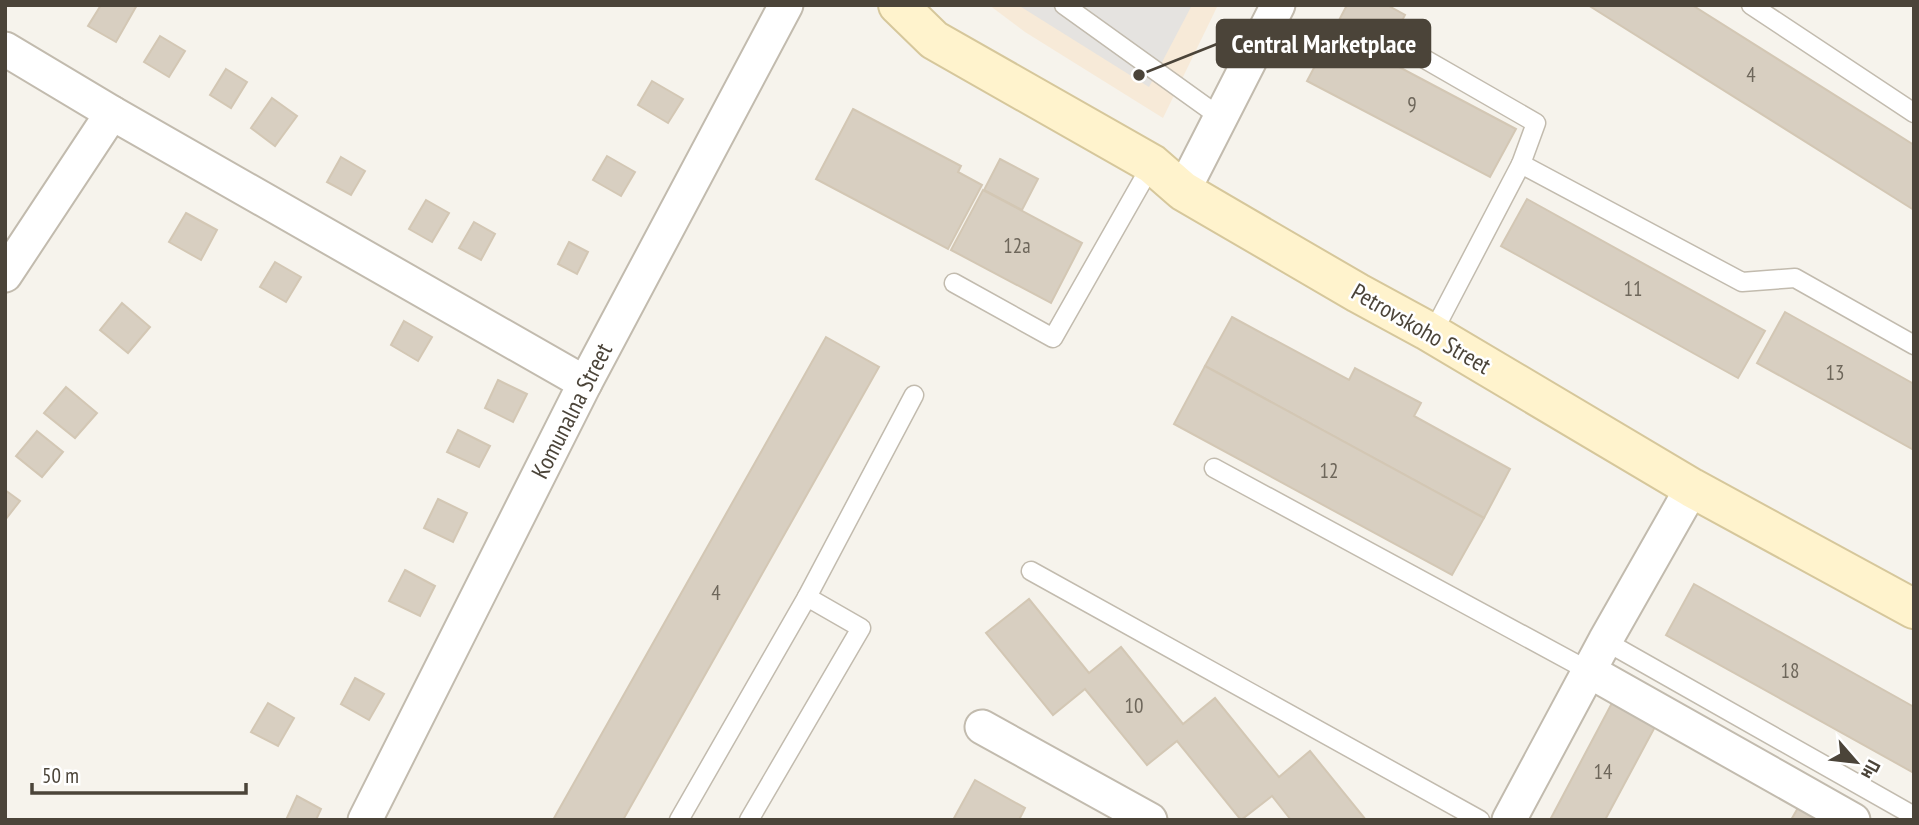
<svg xmlns="http://www.w3.org/2000/svg" width="1919" height="825" font-family="'PT Sans Narrow',sans-serif">
	<style>
		.commercial { fill: #f7ead8 }
		.parking { fill: #e5e3e0 }
		.building { fill: #d8cfc1; stroke: #d3c7b4; stroke-width: 2 }
		.lines { fill: none; stroke-linecap: round; stroke-linejoin: round }
		.lane-casing { stroke: #c2bbae; stroke-width: 21 }
		.street-casing { stroke: #c2bbae; stroke-width: 37 }
		.secondary-casing { stroke: #d6c79b; stroke-width: 42 }
		.lane { stroke: #fff; stroke-width: 18 }
		.street { stroke: #fff; stroke-width: 33 }
		.secondary { stroke: #fff3cd; stroke-width: 38 }
		.labels { text-anchor: middle; stroke-width: 5; stroke-linejoin: round; paint-order: stroke }
		.number-label { font-size: 21px; fill: #6e675b }
		.street-label { font-size: 24px; fill: #4b4439; stroke: #fff }
		.leader { fill: none; stroke: #4b4439; stroke-width: 2.5 }
		.callout-dot { fill: #4b4439; stroke: #fff; stroke-width: 2.5 }
		.callout { fill: #4b4439; stroke: #4b4439; stroke-width: 2.5 }
		.callout-label { font-size: 26px; text-anchor: middle; font-weight: bold; fill: #fff }
	</style>
	<rect width="100%" height="100%" fill="#f6f3ec"/>
	<path class="commercial" d="M989 5H1218L1163 118 1025 32Z"/>
	<path class="parking" d="M1018 5H1192L1149 87Z"/>
	<g class="building">
		<path d="M101 5H137L116 42 88 26Z"/>
		<path d="M1347 5H1387L1405 15 1382 58 1516 129 1490 177 1307 81Z"/>
		<path d="M1588 5H1692L1914 145V210Z"/>
		<path d="M160 36 185 51 169 77 144 62Z"/>
		<path d="M226 69 247 82 231 108 210 95Z"/>
		<path d="M652 81 683 99 668 123 638 105Z"/>
		<path d="M272 98 297 116 275 146 251 128Z"/>
		<path d="M853 109 961 166 958 172 982 185 948 249 816 179Z"/>
		<path d="M607 156 635 172 621 196 593 180Z"/>
		<path d="M341 157 365 171 351 195 327 182Z"/>
		<path d="M1000 159 1038 179 1022 210 984 190Z"/>
		<path d="M983 190 1082 243 1051 303 951 250Z"/>
		<path d="M1527 199 1765 331 1738 378 1501 246Z"/>
		<path d="M426 200 449 213 432 242 409 229Z"/>
		<path d="M186 213 217 230 201 260 169 242Z"/>
		<path d="M474 222 495 234 481 260 459 248Z"/>
		<path d="M569 242 588 252 577 274 558 264Z"/>
		<path d="M275 262 301 277 286 302 260 287Z"/>
		<path d="M122 303 150 327 128 353 100 330Z"/>
		<path d="M1785 312 1914 384V450L1757 363Z"/>
		<path d="M1232 317 1349 380 1355 368 1421 403 1414 416 1510 469 1484 518 1205 366Z"/>
		<path d="M404 321 432 337 418 361 391 345Z"/>
		<path d="M826 337 879 367 623 820H553Z"/>
		<path d="M1205 366 1484 518 1452 575 1174 424Z"/>
		<path d="M498 380 527 394 513 422 485 408Z"/>
		<path d="M66 387 97 413 75 438 44 413Z"/>
		<path d="M458 430 490 446 479 467 447 452Z"/>
		<path d="M37 431 63 452 42 477 16 456Z"/>
		<path d="M5 490 20 501 5 520Z"/>
		<path d="M438 499 467 513 453 542 424 528Z"/>
		<path d="M405 570 435 586 420 616 389 601Z"/>
		<path d="M1694 584 1914 707V773L1666 635Z"/>
		<path d="M1029 599 1089 673 1121 647 1183 724 1215 698 1279 777 1310 751 1366 820H1291L1272 796 1241 820 1177 741 1147 765 1085 689 1053 715 986 633Z"/>
		<path d="M355 678 384 694 369 720 341 704Z"/>
		<path d="M1613 701 1656 725 1605 820H1550Z"/>
		<path d="M268 703 294 718 278 746 251 732Z"/>
		<path d="M975 780 1025 808 1019 820H953Z"/>
		<path d="M297 796 321 809 316 820H286Z"/>
		<path d="M1799 806 1825 820H1791Z"/>
	</g>
	<g class="lines">
		<defs>
			<g id="lane">
				<path d="M1064 5 1220 117"/>
				<path d="M1751 5 1914 113"/>
				<path d="M1409 50 1536 123 1521 164"/>
				<path d="M954 283 1053 338 1152 164"/>
				<path d="M1432 334 1521 164 1742 282 1795 278 1914 345"/>
				<path d="M1214 468 1589 671"/>
				<path d="M1031 571 1480 820"/>
				<path d="M807 597 914 395"/>
				<path d="M1605 641 1914 816"/>
				<path d="M679 820 807 597 861 628 749 820"/>
			</g>
			<g id="street">
				<path d="M5 49 112 113 585 383"/>
				<path d="M1183 191 1278 5"/>
				<path d="M5 275 112 113"/>
				<path d="M1589 671 1853 820"/>
				<path d="M982 727 1150 820"/>
				<path d="M365 820 585 383 786 5"/>
				<path d="M1509 820 1605 641 1692 488"/>
			</g>
			<path id="secondary" d="M898 5 934 40 1152 164 1183 191 1358 293 1426 330 1692 488 1914 609"/>
		</defs>
		<use href="#lane" class="lane-casing"/>
		<use href="#street" class="street-casing"/>
		<use href="#secondary" class="secondary-casing"/>
		<use href="#lane" class="lane"/>
		<use href="#street" class="street"/>
		<use href="#secondary" class="secondary"/>
	</g>
	<g class="labels">
		<g class="number-label">
			<text x="1751" y="82">4</text>
			<text x="1412" y="112">9</text>
			<text x="1017" y="253">12а</text>
			<text x="1633" y="296">11</text>
			<text x="1835" y="380">13</text>
			<text x="1329" y="478">12</text>
			<text x="716" y="600">4</text>
			<text x="1790" y="678">18</text>
			<text x="1134" y="713">10</text>
			<text x="1603" y="779">14</text>
		</g>
		<g class="street-label">
			<text transform="translate(1421 329) rotate(30)" y="8">Petrovskoho Street</text>
			<text transform="translate(572 411) rotate(-63)" y="8">Komunalna Street</text>
		</g>
	</g>
	<path class="leader" d="M1139 75L1217 44"/>
	<circle class="callout-dot" cx="1139" cy="75" r="7"/>
	<rect class="callout" x="1217" y="20" width="213" height="47" rx="7"/>
	<g class="callout-label">
		<text x="1324" y="53">Central Marketplace</text>
	</g>
	<rect width="1919" height="825" fill="none" stroke="#4b4439" stroke-width="14"/>
	<g transform="translate(1856 762) rotate(118)" stroke="#ffffff" stroke-width="5" paint-order="stroke">
	<path d="M0-5L12 26L0 18L-12 26Z" fill="#4b4439"/>
	<text y="-10" font-size="19" font-weight="bold" text-anchor="middle" fill="#4b4439">Пн</text>
	</g>
	<path d="M32 783v10h214v-10" fill="none" stroke="#4b4439" stroke-width="3.5"/>
	<text x="42" y="783" font-size="21" fill="#4b4439" stroke="#ffffff" stroke-width="5" paint-order="stroke">50 m</text>
</svg>
